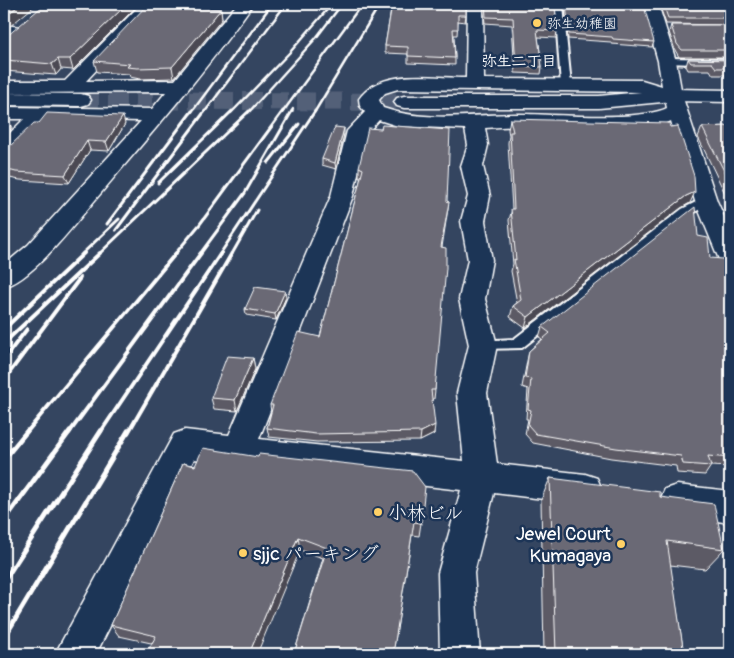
<svg xmlns="http://www.w3.org/2000/svg" width="734" height="658" font-family="Pangolin,'Klee One',sans-serif">
	<style>
		.lines { fill: none; stroke-linecap: round; stroke-linejoin: round }
		.secondary-tunnel { stroke: #526178; stroke-width: 18; stroke-dasharray: 18 9; stroke-linecap: butt }
		.lane-casing { stroke: #fff; stroke-width: 4 }
		.street-casing { stroke: #fff; stroke-width: 3 }
		.secondary-casing { stroke: #fff; stroke-width: 3 }
		.lane { fill: #1d3557; fill-rule: evenodd }
		.street { fill: #1d3557; fill-rule: evenodd }
		.secondary { fill: #1d3557; fill-rule: evenodd }
		.rail-far3 { stroke: #fff; stroke-width: 2.5 }
		.rail-far2 { stroke: #fff; stroke-width: 3 }
		.rail-far1 { stroke: #fff; stroke-width: 4 }
		.rail { stroke: #fff; stroke-width: 5 }
		.wall { fill: #5c5a65; stroke: #fff }
		.shaded-wall { fill: #4b4a52; stroke: #fff }
		.building { fill: #6b6975; stroke: #fff }
		.poi-dot { fill: #ffd166; stroke: #1d3557; stroke-width: 2 }
		.labels { text-anchor: middle; stroke-width: 5; stroke-linejoin: round; paint-order: stroke }
		.far-poi-label { font-size: 14px; fill: #fff; stroke: #1d3557; text-anchor: start }
		.far-neighbourhood-label { font-size: 15px; font-weight: bold; fill: #fff; stroke: #1d3557 }
		.near-poi-label { font-size: 19px; fill: #fff; stroke: #1d3557; text-anchor: start }
	</style>
	<rect width="100%" height="100%" fill="#344560"/>
	<filter id="ink" filterUnits="userSpaceOnUse"><feTurbulence type="fractalNoise" baseFrequency=".02" numOctaves="2"/><feDisplacementMap in="SourceGraphic" scale="10" xChannelSelector="R" yChannelSelector="G"/><feConvolveMatrix kernelMatrix="1 2 1 2 8 2 1 2 1" color-interpolation-filters="sRGB"/></filter>
	<g filter="url(#ink)">
		<g class="lines">
			<path class="secondary-tunnel" d="M81 100 404 102"/>
			<defs>
				<g id="lane">
					<path d="M555 4 588 5 584 7 563 6 571 85 566 88 561 85Z"/>
					<path d="M667 58 730 59V65L664 63V59Z"/>
					<path d="M706 197 712 201 710 203 690 215 522 348 478 349 476 345 478 341 514 339 682 209Z"/>
				</g>
				<g id="street">
					<path d="M141 4H158L86 81 175 80 237 4H253C206 71 154 130 101 193 79 218 35 279 4 287V265L28 245 141 121 47 119 11 154 4 156V139L24 119H4V107L152 109 166 92 4 93V81H65Z"/>
					<path d="M467 4H483L484 79 642 80 662 86 658 61 642 4H658L676 61 682 95 717 201 730 230V265L721 263 718 257 695 201 671 121C650 131 620 127 598 127 560 126 523 125 485 128L488 145 483 166 490 196 485 221 492 260 485 299 497 345 487 393 497 464 585 474 597 478 602 489 597 500 585 504 494 493 474 573 480 654H440L438 573 461 490 194 459 96 654H55L174 434 185 430 229 435 331 196 347 131 365 112 360 106 359 99C381 67 432 78 466 78ZM398 89 641 92 665 99 667 108C637 122 556 114 519 114 474 114 426 123 383 108L379 100 385 93ZM379 120 398 126 465 129 468 145 461 166 468 196 461 221 468 260 459 299 469 345 457 393 464 461 259 439 353 196 367 133Z"/>
					<path d="M4 25 21 27 23 31 21 35H4Z"/>
					<path d="M677 485 730 491V523L677 515 665 511 660 500 665 489Z"/>
				</g>
				<g id="secondary">
					<path d="M673 89 730 90V102L673 101 599 108H404L397 106 394 102 397 98 404 96H599Z"/>
					<path d="M4 93 81 94 88 96 91 100 88 104 81 106 4 105Z"/>
				</g>
			</defs>
			<use href="#lane" class="lane-casing"/>
			<use href="#street" class="street-casing"/>
			<use href="#secondary" class="secondary-casing"/>
			<use href="#lane" class="lane"/>
			<use href="#street" class="street"/>
			<use href="#secondary" class="secondary"/>
			<g class="rail-far3">
				<path d="M191 113 272 4"/>
				<path d="M204 113 286 4"/>
				<path d="M231 113 291 51 332 4"/>
				<path d="M248 113 316 38 342 4"/>
				<path d="M282 113 362 4"/>
				<path d="M291 113 293 109"/>
				<path d="M314 113 380 4"/>
			</g>
			<g class="rail-far2">
				<path d="M268 163 299 124"/>
				<path d="M158 183 232 111"/>
				<path d="M107 224 192 111"/>
				<path d="M116 230 205 111"/>
				<path d="M82 254 119 219"/>
				<path d="M99 254 249 111"/>
				<path d="M175 254 200 224 283 111"/>
				<path d="M200 254 245 193 292 111"/>
				<path d="M220 254 315 111"/>
				<path d="M232 254 257 210"/>
			</g>
			<g class="rail-far1">
				<path d="M4 329 84 253"/>
				<path d="M4 343 100 253"/>
				<path d="M4 359 27 329"/>
				<path d="M4 380 80 278"/>
				<path d="M26 433 176 253"/>
				<path d="M69 433 201 253"/>
				<path d="M100 433 221 253"/>
				<path d="M128 433 232 253"/>
			</g>
			<g class="rail">
				<path d="M4 459 27 431"/>
				<path d="M4 521 70 431"/>
				<path d="M4 581 101 431"/>
				<path d="M4 638 128 431"/>
			</g>
		</g>
		<g class="wall">
			<path d="M139 4 73 70 61 69 56 75 4 71V37Z"/>
			<path d="M392 4 466 15 465 22 458 21 457 35H454L455 58V65L408 63V54L385 53V46Z"/>
			<path d="M483 4H555L557 31 556 38 538 37 542 67 541 74 515 73 512 25 485 23Z"/>
			<path d="M566 4 654 42 652 47 611 44V42L568 39 565 8Z"/>
			<path d="M659 4H730V25L666 24Z"/>
			<path d="M179 6 221 9 222 19 174 78 140 79 130 77 129 74 97 72 94 61Z"/>
			<path d="M671 25H730V57H679L675 50 669 32Z"/>
			<path d="M688 59 730 60V75H713L710 70H688L686 66Z"/>
			<path d="M510 119 690 203 681 208 525 328 510 317 513 306 517 303 511 271 513 264 509 220 512 209 508 143 509 135 508 130Z"/>
			<path d="M39 123 125 124 109 151 90 150 69 183 20 180 4 177V149L9 147Z"/>
			<path d="M730 126V204L698 137 702 127Z"/>
			<path d="M344 134 336 169 322 165V159Z"/>
			<path d="M359 167 449 202 442 247 435 390 434 399H432L434 434 420 441 317 442 269 437 267 428 271 412 270 405 320 337 361 177H359Z"/>
			<path d="M698 236 710 258 730 277V467L711 466 705 475 677 473 676 466 611 458 533 443 525 434 528 419H526L528 389 522 387 527 361 529 351 542 339 539 337 542 327Z"/>
			<path d="M286 297 276 320 246 315 245 309Z"/>
			<path d="M253 358 255 369 237 411 214 409 211 398Z"/>
			<path d="M183 463 421 523 419 536 412 535 393 654H294L323 558 300 550 151 643 119 636 111 625Z"/>
			<path d="M550 478 660 497 724 549 705 569 670 565 684 654H544L541 500Z"/>
		</g>
		<g class="shaded-wall">
			<path d="M21 4H37L4 31V17Z"/>
			<path d="M127 4H139L73 70 70 59Z"/>
			<path d="M170 4H181L170 15 168 5Z"/>
			<path d="M221 9 222 19 174 78 172 67Z"/>
			<path d="M58 59 61 69 56 75 52 64Z"/>
			<path d="M123 116 125 124 109 151 106 142Z"/>
			<path d="M8 120 12 128 4 137V125Z"/>
			<path d="M344 128V134L336 169 335 163Z"/>
			<path d="M87 141 90 150 69 183 65 175Z"/>
			<path d="M695 192 690 203 681 208 525 328 528 317 686 196Z"/>
			<path d="M285 291 286 297 276 320 275 314Z"/>
			<path d="M253 358 255 369 237 411 235 400Z"/>
			<path d="M435 425 434 434 420 441 421 432Z"/>
			<path d="M298 537 300 550 257 654H249Z"/>
		</g>
		<g class="building">
			<path d="M4 4H21L4 17Z"/>
			<path d="M45 4H127L70 59H58L52 64 4 60V37L7 36Z"/>
			<path d="M148 4H170L168 5 221 9 172 67 137 68 127 67 130 64 94 61Z"/>
			<path d="M392 4H466V15H458V29H453L455 58 408 56V47L385 46Z"/>
			<path d="M485 4H555L557 31 537 30 542 67 516 66 513 18 486 17Z"/>
			<path d="M566 4H588L644 6 654 42 613 39 612 37 569 34Z"/>
			<path d="M663 4H730V18H668Z"/>
			<path d="M671 25H730V50H682L677 44Z"/>
			<path d="M688 59 730 60V68H716L712 63H691Z"/>
			<path d="M47 113 123 116 106 142 87 141 65 175 16 172 4 169V149L9 147 34 123H39Z"/>
			<path d="M510 119 669 123 670 127 678 126 694 176 695 192 686 196 528 317 513 306 521 300 514 259 516 260 511 209H514L510 132H513Z"/>
			<path d="M4 120H8L4 125Z"/>
			<path d="M382 125 450 130 447 201 449 202 441 247 446 248V268L435 390H431L435 425 421 432 316 434 267 428 273 405H270L298 332 320 337 363 169 359 167 368 128 381 129Z"/>
			<path d="M730 126V183L702 127Z"/>
			<path d="M335 127 344 128 335 163 322 159Z"/>
			<path d="M695 207 698 236 708 238 710 258 723 259 730 277V458L708 456 711 466 683 464 681 456 616 448 536 434 528 425 531 410 528 409 531 379 525 378 529 351 550 333 542 327Z"/>
			<path d="M255 287 285 291 275 314 245 309Z"/>
			<path d="M227 356 253 358 235 400 211 398Z"/>
			<path d="M203 448 258 457 259 454 413 471 425 487 421 523 414 522 393 654H294L327 548 298 537 249 654H146L156 636 111 625 183 463 195 466Z"/>
			<path d="M550 478 660 492V497L714 504 724 549 667 541 684 654H556Z"/>
		</g>
	</g>
	<g class="poi-dot">
		<circle cx="537" cy="23" r="5"/>
		<circle cx="378" cy="512" r="5"/>
		<circle cx="621" cy="544" r="5"/>
		<circle cx="243" cy="553" r="5"/>
	</g>
	<g class="labels">
		<g class="far-poi-label">
			<text x="547" y="28">弥生幼稚園</text>
		</g>
		<g class="far-neighbourhood-label">
			<text x="519" y="66">弥生二丁目</text>
		</g>
		<g class="near-poi-label">
			<text x="388" y="519">小林ビル</text>
			<text x="611" y="540" text-anchor="end">Jewel Court<tspan x="611" dy="22">Kumagaya</tspan></text>
			<text x="253" y="560">sjjc パーキング</text>
		</g>
	</g>
	<rect width="734" height="658" fill="none" stroke="#1d3557" stroke-width="20"/>
	<rect x="10" y="10" width="714" height="638" fill="none" stroke="#fff" stroke-width="2" filter="url(#ink)"/>
</svg>
